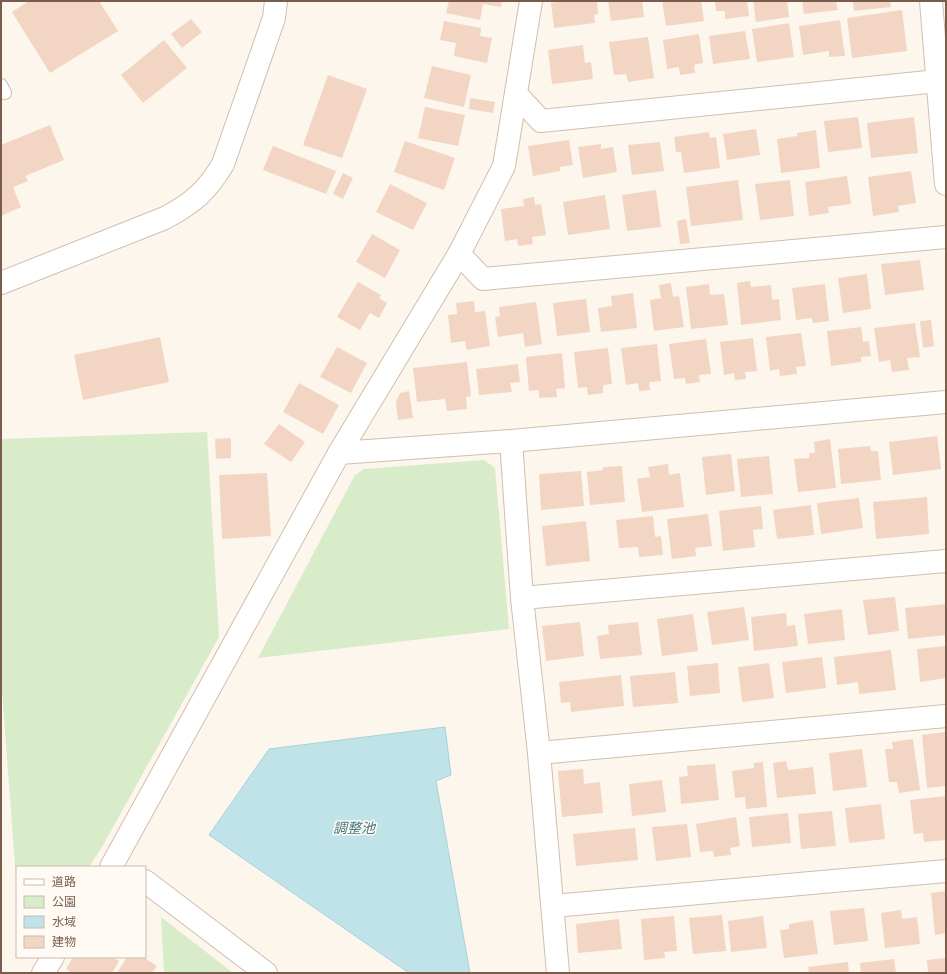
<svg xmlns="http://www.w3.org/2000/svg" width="947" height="974" font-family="Roboto,'Noto Sans JP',sans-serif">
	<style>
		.green { fill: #d8ecc9 }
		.water { fill: #bfe3e8; stroke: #a5d3da }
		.building { fill: #f3d5c3 }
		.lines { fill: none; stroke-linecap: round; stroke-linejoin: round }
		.service-casing { stroke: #d1beb0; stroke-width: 14 }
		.minor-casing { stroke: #d1beb0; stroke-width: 24 }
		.tertiary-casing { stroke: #d1beb0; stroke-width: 24 }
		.service { stroke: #fff; stroke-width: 12 }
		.minor { stroke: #fff; stroke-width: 22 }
		.tertiary { stroke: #fff; stroke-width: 22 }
		.labels { text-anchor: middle; stroke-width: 3; stroke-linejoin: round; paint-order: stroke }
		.water-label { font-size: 14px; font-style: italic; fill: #437c86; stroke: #fffaf3 }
	</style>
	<rect width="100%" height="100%" fill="#fdf6ec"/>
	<g class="green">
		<path d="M207 432 219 637 102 847 89 867H17V892L1 678V439Z"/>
		<path d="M484 460 495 468 509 629 258 658 355 475 364 469Z"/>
		<path d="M161 917 233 973H164Z"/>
	</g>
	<path class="water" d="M445 727 451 775 436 781 470 973H409L209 835 269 749Z"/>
	<g class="building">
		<path d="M29 1H99L118 31 50 73 12 12Z"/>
		<path d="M449 1H502L501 7 483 4 480 20 446 13Z"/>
		<path d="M560 1H597L598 14 594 15 595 23 554 28 551 3Z"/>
		<path d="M608 1H642L644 17 611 21Z"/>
		<path d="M662 1H701L704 21 666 26Z"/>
		<path d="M715 1H747L749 16 725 19V11H716Z"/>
		<path d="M753 1H787L789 17 756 22Z"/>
		<path d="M802 1H836L838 10 804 14Z"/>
		<path d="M853 1H890L891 7 854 11Z"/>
		<path d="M902 10 907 51 852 58 847 18Z"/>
		<path d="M191 19 202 32 182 48 171 34Z"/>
		<path d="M840 20 845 56 829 57V51L803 55 799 26Z"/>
		<path d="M444 21 481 28 480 36 492 38 487 63 454 56 456 43 440 40Z"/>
		<path d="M789 23 794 57 757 62 752 29Z"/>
		<path d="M745 31 750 59 713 64 709 36Z"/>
		<path d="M699 34 703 63 694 65 695 73 680 75 679 67 667 69 663 40Z"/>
		<path d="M648 37 654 78 628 82 626 74 614 75 609 42Z"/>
		<path d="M164 40 187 68 143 103 121 75Z"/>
		<path d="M583 45 585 63 591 62 593 79 552 84 548 50Z"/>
		<path d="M432 66 471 75 464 107 424 98Z"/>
		<path d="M328 75 367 89 342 158 303 145Z"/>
		<path d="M470 98 495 102 493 113 469 109Z"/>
		<path d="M425 107 465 115 458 146 418 138Z"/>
		<path d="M858 117 862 148 828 152 824 121Z"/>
		<path d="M914 117 918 153 871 158 867 123Z"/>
		<path d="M50 125 64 160 25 176 28 181 13 187 21 207 1 216V145Z"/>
		<path d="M756 129 760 155 727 160 723 134Z"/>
		<path d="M816 130 820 168 781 173 777 139 797 136V133Z"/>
		<path d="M709 132 710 138 716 137 720 168 684 173 681 152H676L674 137Z"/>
		<path d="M569 140 573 165 560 167V171L533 176 528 146Z"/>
		<path d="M405 141 455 158 444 190 394 172Z"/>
		<path d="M660 142 664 171 632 175 628 145Z"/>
		<path d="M601 144V149L613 147 617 172 583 178 578 147Z"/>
		<path d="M273 146 336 171 326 194 263 170Z"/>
		<path d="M911 171 916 203 898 206 899 212 873 216 868 177Z"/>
		<path d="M343 173 353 178 343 199 333 194Z"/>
		<path d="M847 176 851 204 828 207 829 213 809 216 805 182Z"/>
		<path d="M738 180 743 220 691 226 686 187Z"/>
		<path d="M790 180 794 216 760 220 755 184Z"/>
		<path d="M390 184 427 203 413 230 376 212Z"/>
		<path d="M656 190 661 227 627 231 622 195Z"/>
		<path d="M605 195 610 229 568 235 563 202Z"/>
		<path d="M534 197 535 205 541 204 546 235 532 237 533 244 518 246 517 239 505 241 501 209 524 206 523 199Z"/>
		<path d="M686 219 690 243 680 244 677 221Z"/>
		<path d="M372 234 400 250 385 278 356 262Z"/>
		<path d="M920 260 924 290 885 295 881 264Z"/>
		<path d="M867 274 871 309 843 313 838 278Z"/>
		<path d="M750 281 751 287 771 285 772 300 779 299 781 320 741 325 737 283Z"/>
		<path d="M358 282 381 295 379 298 387 303 379 318 370 313 360 330 337 317Z"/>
		<path d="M671 283 673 297 679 296 684 327 654 331 650 300 661 298 659 285Z"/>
		<path d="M709 284 710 295 724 294 728 325 691 329 686 287Z"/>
		<path d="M825 284 829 321 813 323 812 318 796 320 792 288Z"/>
		<path d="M633 293 637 328 601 332 598 308 612 306 611 296Z"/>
		<path d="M586 299 590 332 557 336 553 303Z"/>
		<path d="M474 301 475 312 485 311 490 346 467 350 465 341 451 343 448 315 457 314 456 303Z"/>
		<path d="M536 302 542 344 525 347 523 333 498 337 495 317 500 316 499 307Z"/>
		<path d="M931 320 934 346 923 348 920 321Z"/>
		<path d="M915 323 920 357 907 358 909 370 892 372 890 360 879 362 874 328Z"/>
		<path d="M861 327 863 342 869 341 871 356 861 357V362L831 366 827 331Z"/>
		<path d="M801 333 806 366 796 367 797 374 780 376 779 369 770 371 766 337Z"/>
		<path d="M160 337 169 382 83 400 74 355Z"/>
		<path d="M753 338 757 371 745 372 746 379 735 380 734 373 724 375 720 342Z"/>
		<path d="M706 339 711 374 699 375 700 382 686 384 685 378 674 379 669 344Z"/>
		<path d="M657 344 661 381 649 382 650 390 639 391 638 383 626 385 621 348Z"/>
		<path d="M337 347 367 363 351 393 320 377Z"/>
		<path d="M608 348 612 384 603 385V393L588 395 587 387 578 388 574 352Z"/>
		<path d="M562 353 565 388 556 389 557 397 539 398V390L529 391 526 357Z"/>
		<path d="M467 362 471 396 466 397 467 409 447 411 445 399 417 402 413 368Z"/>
		<path d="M518 364 520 382 510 383 512 392 479 395 476 369Z"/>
		<path d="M299 383 339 405 323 434 283 412Z"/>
		<path d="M409 391 413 418 398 420 396 402 400 393Z"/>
		<path d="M279 424 305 442 291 462 264 444Z"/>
		<path d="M937 436 941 469 893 475 889 442Z"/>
		<path d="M231 438V458L216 459 215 439Z"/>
		<path d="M830 439 836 488 798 492 794 459 809 458V453H815L814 442Z"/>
		<path d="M870 446 871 451H878L881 480 841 484 838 449Z"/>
		<path d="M731 454 735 491 706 495 702 457Z"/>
		<path d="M769 456 773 494 741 497 737 459Z"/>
		<path d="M668 464 669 475 680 473 684 507 642 512 637 479 650 477 648 467Z"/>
		<path d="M622 466 625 502 590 505 587 472 603 470V467Z"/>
		<path d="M581 471 584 506 541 510 539 474Z"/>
		<path d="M267 473 271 536 222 539 219 475Z"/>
		<path d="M927 497 929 534 876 539 873 502Z"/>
		<path d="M859 498 863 528 821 534 817 503Z"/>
		<path d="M811 505 814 535 777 539 773 510Z"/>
		<path d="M761 506 763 529 753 530 755 547 723 551 719 511Z"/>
		<path d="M708 514 712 546 695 548 696 556 672 559 667 519Z"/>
		<path d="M653 516 655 537 661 536 663 555 639 557 638 547 619 548 616 520Z"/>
		<path d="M586 521 590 561 546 566 542 526Z"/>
		<path d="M895 597 899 631 868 635 863 600Z"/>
		<path d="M946 604V635L908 639 905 608Z"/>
		<path d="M744 607 749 640 712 645 707 612Z"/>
		<path d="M842 609 845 640 808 644 804 614Z"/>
		<path d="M786 613 787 626 795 625 798 646 754 651 751 617Z"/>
		<path d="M693 614 698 651 662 656 657 619Z"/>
		<path d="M580 622 584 656 546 661 542 626Z"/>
		<path d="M638 622 642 655 600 659 597 636 609 634 608 625Z"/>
		<path d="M946 646V678L920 682 917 649Z"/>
		<path d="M891 650 896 690 859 694 858 682 837 685 834 657Z"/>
		<path d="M822 657 826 688 786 693 782 662Z"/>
		<path d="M718 663 720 693 690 696 687 666Z"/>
		<path d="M769 663 774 698 742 702 738 667Z"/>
		<path d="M675 672 678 703 633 707 630 676Z"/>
		<path d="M621 675 624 706 571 712 570 702 561 703 559 682Z"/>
		<path d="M945 732 946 786 927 788 922 735Z"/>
		<path d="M913 739 920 790 899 793 897 782H889L885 749H893L892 742Z"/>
		<path d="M862 749 867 787 833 791 829 753Z"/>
		<path d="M786 761 788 770 813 767 816 794 777 798 773 763Z"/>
		<path d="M763 762 767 807 746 809 745 797 735 798 732 771 754 768V763Z"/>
		<path d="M715 764 719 800 681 804 679 777 688 776 687 766Z"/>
		<path d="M583 769 584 784 600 782 603 813 562 817 558 771Z"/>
		<path d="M662 780 666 812 632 816 629 784Z"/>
		<path d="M946 796V840L924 842 923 833 914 834 910 800Z"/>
		<path d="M881 804 885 839 849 843 845 808Z"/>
		<path d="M832 811 836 846 801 849 798 814Z"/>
		<path d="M788 813 791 843 752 847 749 817Z"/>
		<path d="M736 817 740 846 730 848 731 855 714 857 713 851 700 852 696 824Z"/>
		<path d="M687 824 691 857 656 861 652 827Z"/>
		<path d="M635 828 638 860 576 866 573 834Z"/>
		<path d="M946 891V933L935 935 931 893Z"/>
		<path d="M864 908 868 941 834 945 830 911Z"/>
		<path d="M901 910 902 919 917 917 920 944 885 948 881 913Z"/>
		<path d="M722 915 726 951 693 954 689 918Z"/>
		<path d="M674 916 677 951 664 952 665 958 644 960 641 919Z"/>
		<path d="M763 916 767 948 731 952 728 921Z"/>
		<path d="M619 919 622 949 578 953 576 924Z"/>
		<path d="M813 920 818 954 784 958 780 930 789 929V924Z"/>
		<path d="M73 957H112L119 961 112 973H72L66 969Z"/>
		<path d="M127 957H143L157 966 152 973H117Z"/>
		<path d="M946 958V973H928L927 960Z"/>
		<path d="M894 959 896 973H861L860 963Z"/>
		<path d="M848 962 849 973H809L808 967Z"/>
	</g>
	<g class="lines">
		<defs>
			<path id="service" d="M1 85 5 93"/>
			<g id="minor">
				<path d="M516 94 541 121 938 81"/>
				<path d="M459 254 483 279 946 237"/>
				<path d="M1 283 165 218C193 203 207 191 223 164L274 18 276 1"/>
				<path d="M511 441 522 598 539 753 558 973"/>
				<path d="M339 453 511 441 946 402"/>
				<path d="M522 598 946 561"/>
				<path d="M539 753 946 716"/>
				<path d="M111 867 339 453 459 254 504 166 531 1"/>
				<path d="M145 881 266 973"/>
				<path d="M553 906 946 871"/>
				<path d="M43 973 53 957"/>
			</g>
			<path id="tertiary" d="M931 1 946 184"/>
		</defs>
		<use href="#service" class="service-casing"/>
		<use href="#minor" class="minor-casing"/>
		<use href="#tertiary" class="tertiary-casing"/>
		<use href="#service" class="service"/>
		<use href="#minor" class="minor"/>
		<use href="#tertiary" class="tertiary"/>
	</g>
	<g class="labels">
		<g class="water-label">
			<text x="354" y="833">調整池</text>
		</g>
	</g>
	<rect width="947" height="974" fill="none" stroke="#7a5c4d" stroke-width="4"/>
	<rect x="16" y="866" width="130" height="92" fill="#fffaf3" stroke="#cabbb1"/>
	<rect x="24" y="879" width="20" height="6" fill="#ffffff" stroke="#cabbb1"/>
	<text x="52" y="886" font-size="12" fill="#7a5c4d">道路</text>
	<rect x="24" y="896" width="20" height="12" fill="#d8ecc9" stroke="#cabbb1"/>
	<text x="52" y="906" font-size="12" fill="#7a5c4d">公園</text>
	<rect x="24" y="916" width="20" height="12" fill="#bfe3e8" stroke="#cabbb1"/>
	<text x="52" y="926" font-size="12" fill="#7a5c4d">水域</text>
	<rect x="24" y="936" width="20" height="12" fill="#f3d5c3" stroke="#cabbb1"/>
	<text x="52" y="946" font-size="12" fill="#7a5c4d">建物</text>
</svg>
